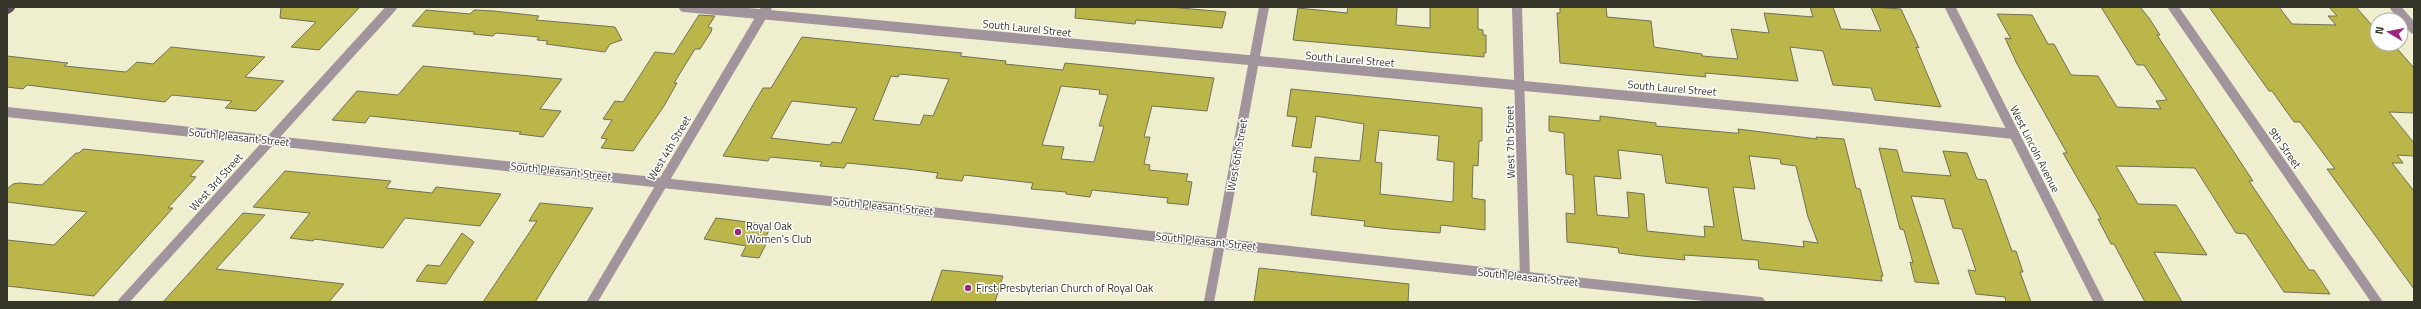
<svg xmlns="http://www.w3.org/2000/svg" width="2421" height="309" font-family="'Titillium Web',sans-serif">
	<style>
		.building { fill: #bab64a; stroke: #717156; fill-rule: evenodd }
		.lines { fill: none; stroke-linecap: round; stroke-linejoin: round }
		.minor { stroke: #a1949c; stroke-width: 10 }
		.major { stroke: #624d5a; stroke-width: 10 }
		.poi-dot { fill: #9d267f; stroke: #fff; stroke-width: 1.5 }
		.labels { text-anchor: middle; stroke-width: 3; stroke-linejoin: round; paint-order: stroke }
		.street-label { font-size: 11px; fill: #353529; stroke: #fff }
		.poi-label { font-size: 11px; fill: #353529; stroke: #fff; text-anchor: start }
	</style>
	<rect width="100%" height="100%" fill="#efefd0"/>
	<g class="building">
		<path d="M281 7H360L319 50 291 47 316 22 280 18Z"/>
		<path d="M1076 7H1169L1226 12 1222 28 1136 20 1135 24 1075 18Z"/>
		<path d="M1348 7H1397L1396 25 1430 28V7H1478V29L1483 30V35H1486V53H1484V57L1293 40 1298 8 1347 13Z"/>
		<path d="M1560 7H1606L1607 17 1651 21 1654 47 1702 54V56L1738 59 1731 29 1769 33 1764 13 1813 17 1810 7H1833L1841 29 1881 31 1871 7 1901 9 1919 48 1916 47 1941 107 1875 100 1871 88 1833 85 1823 51 1790 47 1798 81 1705 73 1706 77 1560 63 1557 13H1560Z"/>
		<path d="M2101 7H2140L2149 18 2160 35H2157L2253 181H2249L2309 270H2314L2330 294 2284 292 2246 234 2236 233 2195 168 2116 166 2138 204 2176 205 2207 255 2154 252 2182 302H2145L2114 244H2111L2098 219H2101L2063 153H2067L2017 64 2005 38 2011 39 1997 14 2032 15 2048 44H2054L2071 75 2098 76 2117 107 2161 109 2156 101 2167 100 2144 65H2137Z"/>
		<path d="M2209 7H2279L2292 24 2336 25 2328 16H2337L2329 7H2356L2377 31V44L2394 45 2414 68V113L2389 112 2414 143V156L2397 155 2403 163H2392L2414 191V289L2327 169H2335L2300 122H2294L2272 91H2269Z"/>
		<path d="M426 10 470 14 474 10 494 11 539 16 536 20 615 27 622 40 610 44 605 52 546 44 548 41 537 40 539 37 496 33 493 36 473 34 475 32 412 26Z"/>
		<path d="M699 15 715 16 708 27 712 28 711 32 700 49H695L674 83H677L664 106 633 151 601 148 607 139 601 138 612 120 603 119 615 101 623 102 655 52 674 54Z"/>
		<path d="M802 37 962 53 960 56 1006 61 1005 64 1063 70 1065 63 1214 78 1207 111 1152 106 1144 137H1150L1144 164 1150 165 1149 170 1188 174 1186 181 1192 182 1188 205 1167 203 1168 198 1092 190 1090 197 1066 194V192L1031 189 1033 183 964 175 962 181 936 178 938 173 907 169 847 163 844 168 820 166 822 162 770 157 768 161 723 156 763 88H771ZM900 74 949 79 933 116 924 115 920 125 873 120 891 76 898 77ZM1061 86 1100 90 1099 94 1108 95 1099 126H1104L1094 162 1061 159 1064 147 1042 145ZM792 101 857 108 841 143 832 142 830 145 771 138Z"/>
		<path d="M171 47 265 57 245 77 284 81 256 111 225 108 232 101 172 95 165 102 27 85 23 89 7 87V56L68 63 64 66 126 72 137 62 153 64Z"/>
		<path d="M423 66 562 79 540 109 561 111 543 137 519 134 521 132 370 116 365 123 332 120 357 91 398 95Z"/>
		<path d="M1291 89 1482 108V141H1479L1478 166 1473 165 1472 198 1485 200V230L1441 225 1440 233 1390 229 1364 226 1365 221 1311 215 1317 172H1313L1315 157 1360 161 1364 124 1316 116 1311 148 1292 146 1297 117 1287 116ZM1379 130 1439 136 1437 160 1454 162 1453 202 1380 194 1382 163 1375 162Z"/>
		<path d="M1549 116 1600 121V116L1656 123V126L1734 133H1739L1738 129 1817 139 1816 137 1844 139 1856 188 1860 189 1883 276H1881L1882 281 1759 269 1758 260 1684 255 1685 260 1642 256 1619 253 1618 248 1611 247 1567 242 1566 213 1575 214 1573 175 1566 174 1564 133 1549 131ZM1618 150 1662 155 1666 183 1708 188 1714 227 1704 226 1705 237 1647 231 1644 194 1627 192 1629 218 1597 215 1594 176 1621 179ZM1749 156 1780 159 1781 164 1796 166 1808 217 1818 243 1803 241 1804 247 1742 240 1733 187 1755 189Z"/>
		<path d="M1879 148 1897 150 1903 172 1951 176 1943 151 1967 153 1977 179 1986 180 2012 251H2016L2023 272H2020L2031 302H2006L2005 297 1976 294 1968 270 1976 271 1962 229 1953 228 1944 199 1911 196 1939 284 1915 282 1910 262 1913 263 1904 230 1900 229Z"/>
		<path d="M83 149 204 161 190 176 196 177 168 208H173L94 296 7 286V240L54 245 87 212 7 202V189L13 184 19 183 42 185 76 153H79Z"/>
		<path d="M285 171 391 181 386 188 432 193 436 187 501 194 480 226 405 218 383 248 314 239 313 241 290 238 310 213 253 207Z"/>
		<path d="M540 203 593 208 535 302H483L537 221H529Z"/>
		<path d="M243 213 265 215 216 269 344 284 329 302H163Z"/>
		<path d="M716 218 772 225 764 240H768L759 258 741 256 746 246 704 239Z"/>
		<path d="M462 233 474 242 446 284 416 281 427 265 440 266Z"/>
		<path d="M1259 268 1409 284 1408 302H1254Z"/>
		<path d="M942 270 1003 276 995 302H931Z"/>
	</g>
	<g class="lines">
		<g class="minor">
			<path d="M684 7 1823 114 2014 134"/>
			<path d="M1517 7 1525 277"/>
			<path d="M1950 7 2099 302"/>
			<path d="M2173 7 2377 302"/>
			<path d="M2395 7 2414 29"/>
			<path d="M7 112 1760 302"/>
			<path d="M123 302 392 7"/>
			<path d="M592 302 767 7"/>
			<path d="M1209 302 1264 7"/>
		</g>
		<path class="major" d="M7 9 10 7"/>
	</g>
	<g class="poi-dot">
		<circle cx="738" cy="232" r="4"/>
		<circle cx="968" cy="288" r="4"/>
	</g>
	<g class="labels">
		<g class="street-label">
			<text transform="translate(1027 28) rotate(6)" y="4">South Laurel Street</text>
			<text transform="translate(1350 59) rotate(5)" y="4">South Laurel Street</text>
			<text transform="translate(1672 88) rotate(5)" y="4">South Laurel Street</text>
			<text transform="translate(239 137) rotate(6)" y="4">South Pleasant Street</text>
			<text transform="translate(1510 142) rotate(-91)" y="4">West 7th Street</text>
			<text transform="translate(669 148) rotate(-59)" y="4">West 4th Street</text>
			<text transform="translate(2285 148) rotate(55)" y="4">9th Street</text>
			<text transform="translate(2035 149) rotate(63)" y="4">West Lincoln Avenue</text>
			<text transform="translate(1237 155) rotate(-80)" y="4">West 6th Street</text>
			<text transform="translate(561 171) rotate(6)" y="4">South Pleasant Street</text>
			<text transform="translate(216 182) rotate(-48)" y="4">West 3rd Street</text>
			<text transform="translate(883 206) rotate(6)" y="4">South Pleasant Street</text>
			<text transform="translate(1206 241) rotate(6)" y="4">South Pleasant Street</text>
			<text transform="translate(1528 277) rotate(6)" y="4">South Pleasant Street</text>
		</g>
		<g class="poi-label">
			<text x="746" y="230">Royal Oak<tspan x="746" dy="13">Women's Club</tspan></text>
			<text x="976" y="292">First Presbyterian Church of Royal Oak</text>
		</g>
	</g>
	<rect width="2421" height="309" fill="none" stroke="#353529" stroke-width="16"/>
	<g transform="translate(2389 32) rotate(280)"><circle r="19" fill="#ffffff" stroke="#aeaea9"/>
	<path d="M0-3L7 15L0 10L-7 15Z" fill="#9d267f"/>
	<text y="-6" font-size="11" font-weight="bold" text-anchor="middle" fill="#353529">N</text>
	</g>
</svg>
